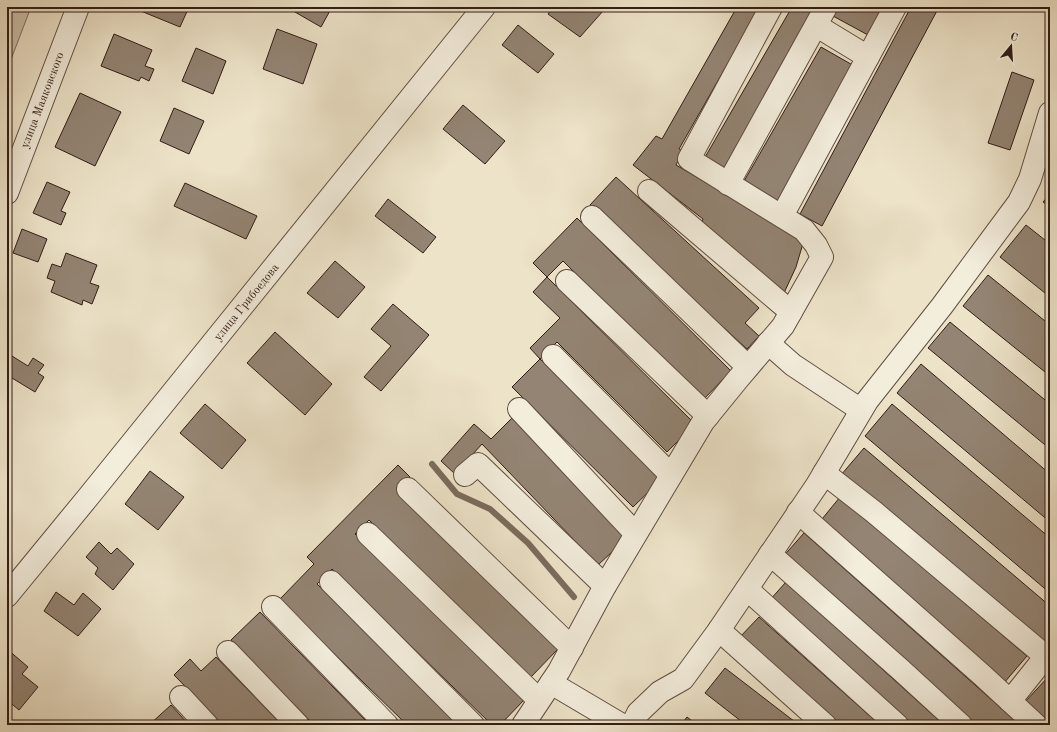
<svg xmlns="http://www.w3.org/2000/svg" width="1057" height="732" font-family="'Old Standard TT',serif">
	<style>
		.green { fill: #cdc1ab; stroke: #7f6f60 }
		.lines { fill: none; stroke-linecap: round; stroke-linejoin: round }
		.stream { stroke: #7b6c5d; stroke-width: 6 }
		.building { fill: #938473; stroke: #311d16 }
		.minor-casing { stroke: #604e43; stroke-width: 24 }
		.minor { stroke: #f3eddc; stroke-width: 22 }
		.labels { text-anchor: middle; stroke-width: 3; stroke-linejoin: round; paint-order: stroke }
		.street-label { font-size: 12px; fill: #311d16; stroke: #f3eddc }
	</style>
	<rect width="100%" height="100%" fill="#ede3c9"/>
	<filter id="stains"><feTurbulence type="fractalNoise" baseFrequency=".005" numOctaves="4"/><feColorMatrix values="0 0 0 0 .2 0 0 0 0 .09 0 0 0 0 .02 0 0 0 .5 -.17"/></filter>
	<radialGradient id="worn" r=".72"><stop offset=".6" stop-color="#630" stop-opacity="0"/><stop offset="1" stop-color="#630" stop-opacity=".3"/></radialGradient>
	<path class="green" d="M7 7H31L7 70Z"/>
	<g class="lines">
		<path class="stream" d="M432 464 457 494 490 509 528 543 574 597"/>
	</g>
	<g class="building">
		<path d="M131 7H189L180 27Z"/>
		<path d="M289 7H332L321 27 288 8Z"/>
		<path d="M553 7H598L603 11 580 37 548 14Z"/>
		<path d="M737 7H760L679 149 683 151 676 165 804 240 796 267 784 293 700 228 703 219 633 165 656 136 662 139Z"/>
		<path d="M792 7H817L723 170 704 159Z"/>
		<path d="M838 7H883L868 35 833 16Z"/>
		<path d="M911 7H939L822 226 800 214Z"/>
		<path d="M518 25 554 54 538 73 502 45Z"/>
		<path d="M277 29 317 44 303 84 263 69Z"/>
		<path d="M114 34 152 50 145 66 154 69 149 81 141 77 139 81 101 66Z"/>
		<path d="M821 47 856 67 778 203 743 183Z"/>
		<path d="M196 48 226 61 213 94 182 81Z"/>
		<path d="M1012 72 1034 80 1010 150 988 143Z"/>
		<path d="M80 93 121 112 95 166 55 147Z"/>
		<path d="M463 105 505 141 485 164 443 129Z"/>
		<path d="M174 108 204 121 189 154 160 141Z"/>
		<path d="M616 177 759 308 745 323 759 336 747 349 590 205Z"/>
		<path d="M47 182 70 192 61 211 66 213 61 225 33 213Z"/>
		<path d="M185 183 257 216 246 239 174 206Z"/>
		<path d="M1050 194V207L1043 202Z"/>
		<path d="M388 199 436 237 423 253 375 216Z"/>
		<path d="M577 218 731 371 703 400 563 261 547 277 533 263Z"/>
		<path d="M1026 225 1050 244V297L1000 257Z"/>
		<path d="M22 229 47 239 38 262 13 253Z"/>
		<path d="M66 253 97 265 90 283 99 286 92 304 83 300 82 305 51 292 55 281 47 278 52 264 61 267Z"/>
		<path d="M335 261 365 287 338 318 307 293Z"/>
		<path d="M988 275 1050 325V376L963 306Z"/>
		<path d="M547 277 695 424 667 452 557 342 540 359 530 348 560 318 533 292Z"/>
		<path d="M393 304 429 335 381 391 364 377 391 346 371 329Z"/>
		<path d="M950 322 1050 404V449L928 348Z"/>
		<path d="M7 326 11 328 7 337Z"/>
		<path d="M275 332 332 384 305 415 247 363Z"/>
		<path d="M12 356 28 366 33 358 44 365 38 373 44 377 35 392 7 375V365Z"/>
		<path d="M540 359 662 479 633 507 512 387Z"/>
		<path d="M921 364 1050 474V522L897 393Z"/>
		<path d="M205 404 246 440 222 469 180 433Z"/>
		<path d="M892 404 1050 538V593L865 436Z"/>
		<path d="M513 417 628 537 598 565 482 444 455 474 441 461 474 424 491 439Z"/>
		<path d="M864 448 1050 606V652L841 475Z"/>
		<path d="M398 465 410 477 397 491 558 649 530 678 369 520 355 534 524 700 500 725H492L332 569 317 584 461 725H407L279 600 314 564 307 557Z"/>
		<path d="M150 471 184 497 158 530 125 504Z"/>
		<path d="M840 497 1027 656 1004 683 818 524Z"/>
		<path d="M804 533 1020 725H968L781 559Z"/>
		<path d="M99 542 111 554 117 548 134 564 113 590 95 574 98 568 86 557Z"/>
		<path d="M786 582 944 725H906L769 601Z"/>
		<path d="M56 592 74 605 83 593 101 609 78 636 44 611Z"/>
		<path d="M260 612 370 725H314L231 640Z"/>
		<path d="M759 617 880 725H836L739 638Z"/>
		<path d="M7 649 28 667 22 674 38 687 19 710 7 700Z"/>
		<path d="M216 657 282 725H223L174 675 190 659 201 671Z"/>
		<path d="M725 668 799 725H746L705 693Z"/>
		<path d="M1049 676 1050 677V725H1047L1024 703Z"/>
		<path d="M171 705 189 725H149Z"/>
		<path d="M687 717 697 725H681Z"/>
	</g>
	<g class="lines">
		<defs>
			<g id="minor">
				<path d="M817 26 868 57"/>
				<path d="M728 184 826 7"/>
				<path d="M649 191 791 312"/>
				<path d="M7 193 78 7"/>
				<path d="M782 216 895 7"/>
				<path d="M592 217 748 367"/>
				<path d="M567 281 708 416"/>
				<path d="M768 343 793 365 861 410"/>
				<path d="M553 356 671 475"/>
				<path d="M519 409 635 533"/>
				<path d="M824 473 874 512 1050 660"/>
				<path d="M465 475 478 464 605 586"/>
				<path d="M408 489 572 648"/>
				<path d="M798 512 982 675 1036 725"/>
				<path d="M368 534 539 700"/>
				<path d="M770 554 901 670 961 725"/>
				<path d="M331 582 473 725"/>
				<path d="M747 589 897 725"/>
				<path d="M7 596 89 496 484 7"/>
				<path d="M273 607 387 725"/>
				<path d="M719 630 825 725"/>
				<path d="M228 652 298 725"/>
				<path d="M551 683 622 725"/>
				<path d="M181 697 207 725"/>
				<path d="M1010 701 1046 656"/>
				<path d="M523 725 559 671 605 586 703 422 738 379 783 326 822 257 816 245 804 230 689 159 771 7"/>
				<path d="M632 725 638 713 660 692 683 679 719 630 817 485 867 401 942 306 1019 202 1030 179 1050 113"/>
			</g>
		</defs>
		<use href="#minor" class="minor-casing"/>
		<use href="#minor" class="minor"/>
	</g>
	<g class="labels">
		<g class="street-label">
			<text transform="translate(42 100) rotate(-69)" y="4">улица Маяковского</text>
			<text transform="translate(246 302) rotate(-51)" y="4">улица Грибоедова</text>
		</g>
	</g>
	<rect width="1057" height="732" fill="none" stroke="#ede3c9" stroke-width="24"/>
	<rect x="8" y="8" width="1041" height="716" fill="none" stroke="#311d16" stroke-width="2"/>
	<rect x="12" y="12" width="1033" height="708" fill="none" stroke="#311d16"/>
	<g transform="translate(1011 46) rotate(18)" stroke="#f3eddc" stroke-width="3" paint-order="stroke">
	<path d="M0-3L7 15L0 10L-7 15Z" fill="#311d16"/>
	<text y="-6" font-size="11" font-weight="bold" text-anchor="middle" fill="#311d16">С</text>
	</g>
	<rect width="100%" height="100%" filter="url(#stains)"/>
	<rect width="100%" height="100%" fill="url(#worn)"/>
</svg>
